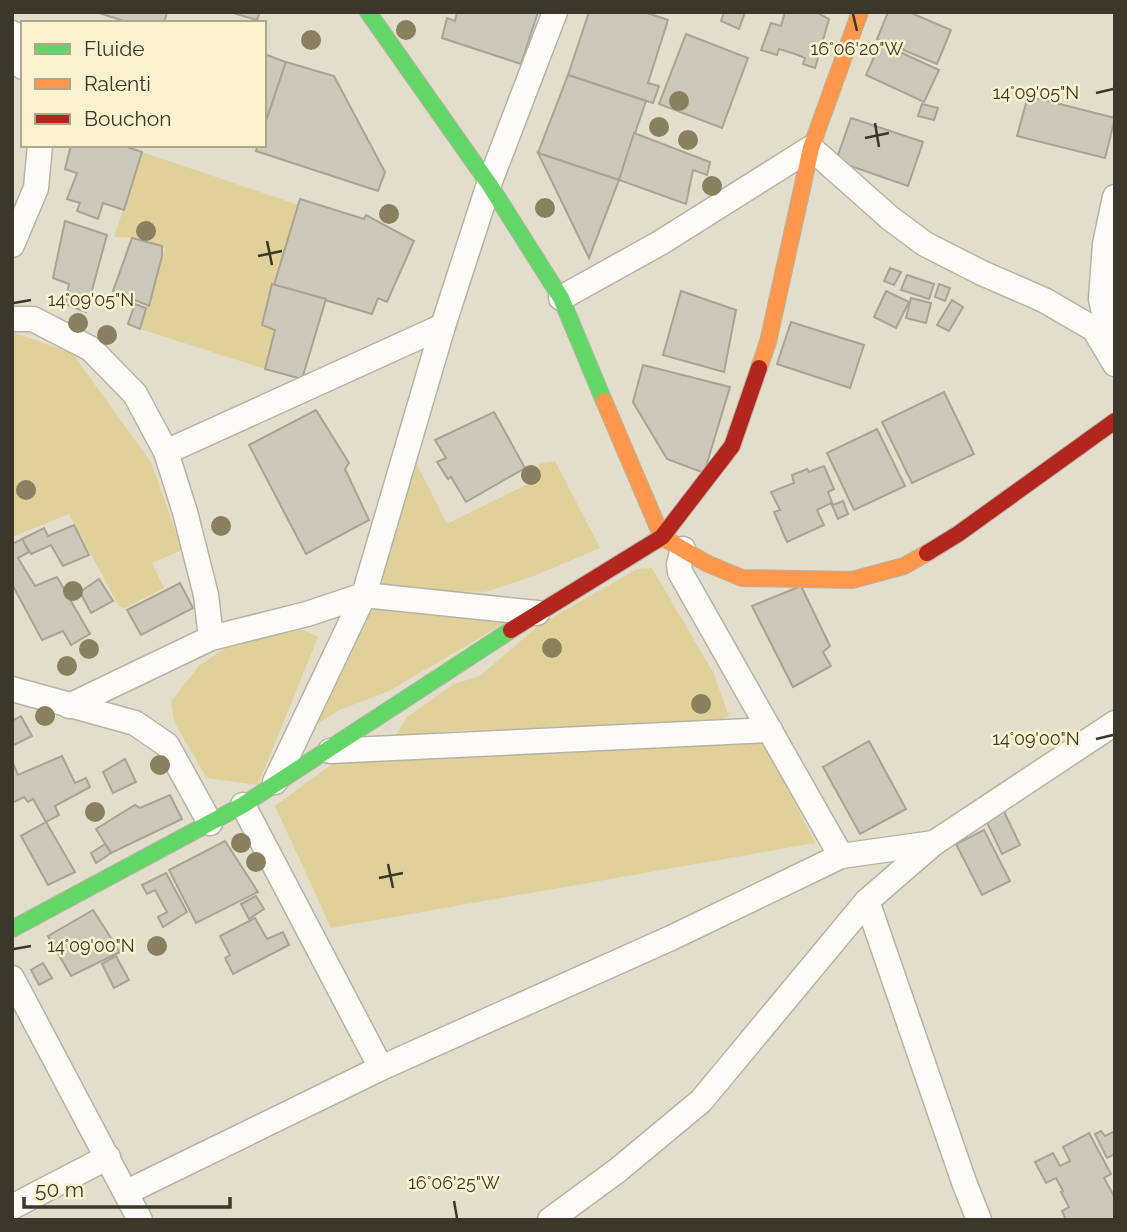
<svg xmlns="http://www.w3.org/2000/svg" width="1127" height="1232" font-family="Raleway,sans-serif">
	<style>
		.green { fill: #e0d19a }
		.building { fill: #ccc8b9; stroke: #a7a395; stroke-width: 2 }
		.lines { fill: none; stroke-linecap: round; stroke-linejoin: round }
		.street-casing { stroke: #b7b3a4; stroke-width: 27 }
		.fast-casing { stroke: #b7b3a4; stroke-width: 18 }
		.slow-casing { stroke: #b7b3a4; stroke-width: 18 }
		.jam-casing { stroke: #b7b3a4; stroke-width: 18 }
		.street { stroke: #fbfaf7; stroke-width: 24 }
		.fast { stroke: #63d668; stroke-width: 16 }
		.slow { stroke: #ff974d; stroke-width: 16 }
		.jam { stroke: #b3261e; stroke-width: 16 }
		.tree { fill: #88805f }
		.ticks { fill: none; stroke: #3b372a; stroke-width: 2.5 }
		.ticks-label { font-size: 18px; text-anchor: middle; fill: #3b372a; stroke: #faf1ce; stroke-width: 5; stroke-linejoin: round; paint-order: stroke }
	</style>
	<rect width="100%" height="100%" fill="#e3decb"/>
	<g class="green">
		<path d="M142 152 299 205 262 325 275 330 265 369 140 329 165 248 132 238 114 237Z"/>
		<path d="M12 332 72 353 151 462 182 550 152 563 164 588 125 608 119 606 69 514 12 537Z"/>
		<path d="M414 459 447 524 540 478 539 464 555 461 600 548 534 576 485 592 375 589Z"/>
		<path d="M652 568 714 674 729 716 714 722 451 731 394 738 407 717 454 684 480 676 539 625 637 569Z"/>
		<path d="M378 603 517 616 389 691 339 710 302 734 367 608Z"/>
		<path d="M303 630 318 637 258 785 207 778 174 722 171 701 200 665 231 644Z"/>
		<path d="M764 742 815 843 331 928 275 806 336 761Z"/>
	</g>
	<g class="building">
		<path d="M96 12H167L164 23H130Z"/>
		<path d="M230 12H260L257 20Z"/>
		<path d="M457 12H538L521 64 442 38 447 18 455 21Z"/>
		<path d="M589 12H644L668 20 648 83 659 86 653 103 568 75Z"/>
		<path d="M724 12H745L739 29 721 21Z"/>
		<path d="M785 12H816L829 19 815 68 803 64 805 58 795 54 779 49 777 55 761 50 771 23 781 26Z"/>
		<path d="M888 12H909L951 30 937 64 877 39Z"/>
		<path d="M686 34 748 58 722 128 659 104Z"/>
		<path d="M880 43 939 70 924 102 866 75Z"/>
		<path d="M264 54 286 62 264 127Z"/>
		<path d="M286 62 334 76 385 172 378 191 256 151 258 145H264V127Z"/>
		<path d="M568 75 646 101 619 180 538 153Z"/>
		<path d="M1028 96 1115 118 1105 158 1017 136Z"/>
		<path d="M922 104 938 108 934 120 918 116Z"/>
		<path d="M851 118 923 142 908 186 836 161Z"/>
		<path d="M634 133 710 162 707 175 693 170 686 204 619 180Z"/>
		<path d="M71 145H121L142 152 124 210 103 203 98 219 77 211 80 203 67 199 77 173 65 169Z"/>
		<path d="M538 153 619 180 589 258Z"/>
		<path d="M300 199 364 219 366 215 414 241 387 302 378 298 372 314 274 285Z"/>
		<path d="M65 221 107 235 86 312 65 304 69 284 53 278Z"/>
		<path d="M132 238 162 246V256L149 306 113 291Z"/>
		<path d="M890 268 901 272 894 285 884 281Z"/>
		<path d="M907 275 934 284 929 299 901 290Z"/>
		<path d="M272 284 326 299 302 379 265 369 275 330 262 325Z"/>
		<path d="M939 284 950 288 945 301 935 297Z"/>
		<path d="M681 291 736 310 724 372 663 355Z"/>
		<path d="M886 291 909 302 896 328 874 317Z"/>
		<path d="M911 298 931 303 926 323 906 318Z"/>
		<path d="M952 300 963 307 949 331 937 325Z"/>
		<path d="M135 304 146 308 140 329 128 324Z"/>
		<path d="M791 322 864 345 850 388 777 364Z"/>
		<path d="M643 365 730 387 704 473 667 459 633 402Z"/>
		<path d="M944 392 974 454 912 483 882 422Z"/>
		<path d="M316 410 349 463 345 469 369 520 306 554 249 445Z"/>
		<path d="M494 412 525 468 466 502 451 477 448 479 437 462 446 458 435 440Z"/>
		<path d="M877 429 905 486 854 510 827 453Z"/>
		<path d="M824 466 834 489 828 492 833 505 843 501 848 514 838 519 831 503 817 510 824 525 787 542 774 512 780 510 771 492 794 483 792 475 807 469 809 472Z"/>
		<path d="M74 525 89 555 63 566 51 545 31 554 22 539 44 528 48 536Z"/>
		<path d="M22 539 29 552 18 558 35 586 57 577 90 634 71 645 63 631 42 640 12 584V544Z"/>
		<path d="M99 579 113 601 91 613 80 592Z"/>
		<path d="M180 583 193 608 141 635 127 610Z"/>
		<path d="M801 586 830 646 823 652 831 666 793 687 752 606Z"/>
		<path d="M21 716 32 736 12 746V721Z"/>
		<path d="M869 741 906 809 860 834 823 767Z"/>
		<path d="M62 756 75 783 86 778 90 787 55 806 59 815 46 822 33 799 28 802 24 797 12 803V761L18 775Z"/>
		<path d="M125 759 136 782 113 793 103 772Z"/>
		<path d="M170 795 182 819 111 853 96 829 135 805 140 808Z"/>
		<path d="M1000 803 1020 845 1002 854 982 812Z"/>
		<path d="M46 822 75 872 48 885 21 836Z"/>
		<path d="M984 830 1010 881 982 895 956 844Z"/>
		<path d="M225 841 258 892 196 923 169 870Z"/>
		<path d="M105 844 111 853 96 863 91 853Z"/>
		<path d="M166 873 187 912 163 927 158 917 167 912 155 890 147 894 142 885Z"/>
		<path d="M256 896 264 909 249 919 241 904Z"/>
		<path d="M93 910 120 952 71 976 48 936Z"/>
		<path d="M255 918 267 939 283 932 289 945 233 974 225 958 230 955 220 936Z"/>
		<path d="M116 956 129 980 114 988 102 964Z"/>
		<path d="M43 963 52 978 39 985 31 970Z"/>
		<path d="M1101 1131 1105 1136 1115 1131V1154L1107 1158 1095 1134Z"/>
		<path d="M1089 1133 1111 1174 1104 1178 1115 1198V1220H1066L1062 1211 1069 1207 1061 1192 1063 1191 1056 1178 1046 1183 1035 1162 1053 1153 1060 1166 1070 1161 1063 1147Z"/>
	</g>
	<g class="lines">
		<defs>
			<g id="street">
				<path d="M12 33 23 67"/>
				<path d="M12 245 36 188 40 145"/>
				<path d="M561 298 660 243 811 148 890 218 925 244 982 273 1044 300 1094 329 1115 364"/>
				<path d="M12 319H33L91 349 135 394 166 452 185 512 206 595 211 638"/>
				<path d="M1112 350 1101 299 1105 244 1115 197"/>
				<path d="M166 452 443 326"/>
				<path d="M683 549 679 564 680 572 841 856"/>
				<path d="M12 689 135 723 167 745 210 823"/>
				<path d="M69 706 211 638 307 614 364 595 443 326 489 184 555 12"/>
				<path d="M330 751 770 730"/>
				<path d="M275 782 364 595 537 613"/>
				<path d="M243 805 381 1068"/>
				<path d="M867 901 964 1182 979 1220"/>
				<path d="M12 978 140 1220"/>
				<path d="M127 1192 381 1068 671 938 841 856 934 843"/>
				<path d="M12 1207 108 1157"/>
				<path d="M550 1220 618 1170 701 1101 867 901 934 843 1115 723"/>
			</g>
			<g id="fast">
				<path d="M368 12 489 184 561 298 604 401"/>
				<path d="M12 929 243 805 511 630"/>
			</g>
			<g id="slow">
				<path d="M759 368 768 342 811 148 860 12"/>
				<path d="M604 401 662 537 706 563 742 578 852 580 904 566 927 553"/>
			</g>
			<g id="jam">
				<path d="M927 553 958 534 1115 421"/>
				<path d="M511 630 662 537 732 446 759 368"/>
			</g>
		</defs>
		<use href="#street" class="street-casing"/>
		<use href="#fast" class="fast-casing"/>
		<use href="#slow" class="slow-casing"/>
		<use href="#jam" class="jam-casing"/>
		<use href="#street" class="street"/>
		<use href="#fast" class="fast"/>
		<use href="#slow" class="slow"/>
		<use href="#jam" class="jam"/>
	</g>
	<g class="tree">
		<circle cx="406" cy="30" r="10"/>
		<circle cx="311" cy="40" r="10"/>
		<circle cx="679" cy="101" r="10"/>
		<circle cx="659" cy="127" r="10"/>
		<circle cx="688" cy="140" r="10"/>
		<circle cx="712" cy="186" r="10"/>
		<circle cx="545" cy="208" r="10"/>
		<circle cx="389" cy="214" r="10"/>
		<circle cx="146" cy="231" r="10"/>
		<circle cx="78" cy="323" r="10"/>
		<circle cx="107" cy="335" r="10"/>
		<circle cx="531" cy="475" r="10"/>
		<circle cx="26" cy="490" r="10"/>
		<circle cx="221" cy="526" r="10"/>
		<circle cx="73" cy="591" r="10"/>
		<circle cx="552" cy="648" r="10"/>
		<circle cx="89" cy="649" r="10"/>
		<circle cx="67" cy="666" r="10"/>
		<circle cx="701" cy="704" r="10"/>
		<circle cx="45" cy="716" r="10"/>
		<circle cx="160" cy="765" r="10"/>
		<circle cx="95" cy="812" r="10"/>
		<circle cx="241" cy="843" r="10"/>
		<circle cx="256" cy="862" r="10"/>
		<circle cx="157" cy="946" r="10"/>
	</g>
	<path class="ticks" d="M853 14 857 31M1096 93 1113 89M875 123 879 147M865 138 889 133M267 241 272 265M258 256 282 251M14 303 31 300M1096 739 1113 735M388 864 393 888M379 878 403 873M14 949 31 946M454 1201 457 1218"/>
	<g class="ticks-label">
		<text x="857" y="55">16°06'20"W</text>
		<text x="1036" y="99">14°09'05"N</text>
		<text x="91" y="306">14°09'05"N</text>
		<text x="1036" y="745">14°09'00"N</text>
		<text x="91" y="952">14°09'00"N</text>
		<text x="454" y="1189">16°06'25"W</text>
	</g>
	<rect width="1127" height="1232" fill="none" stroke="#3b372a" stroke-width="28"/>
	<rect x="21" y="21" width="245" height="126" fill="#faf1ce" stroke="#aea78c" stroke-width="2"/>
	<rect x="35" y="44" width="35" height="10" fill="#63d668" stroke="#aea78c" stroke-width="2"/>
	<text x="84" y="56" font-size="21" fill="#3b372a">Fluide</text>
	<rect x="35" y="79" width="35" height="10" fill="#ff974d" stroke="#aea78c" stroke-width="2"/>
	<text x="84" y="91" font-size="21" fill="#3b372a">Ralenti</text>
	<rect x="35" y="114" width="35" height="10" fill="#b3261e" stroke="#aea78c" stroke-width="2"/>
	<text x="84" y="126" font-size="21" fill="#3b372a">Bouchon</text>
	<path d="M24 1197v10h206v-10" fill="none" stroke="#3b372a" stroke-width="3.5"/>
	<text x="35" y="1197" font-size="21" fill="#3b372a" stroke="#faf1ce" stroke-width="5" paint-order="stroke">50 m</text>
</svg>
